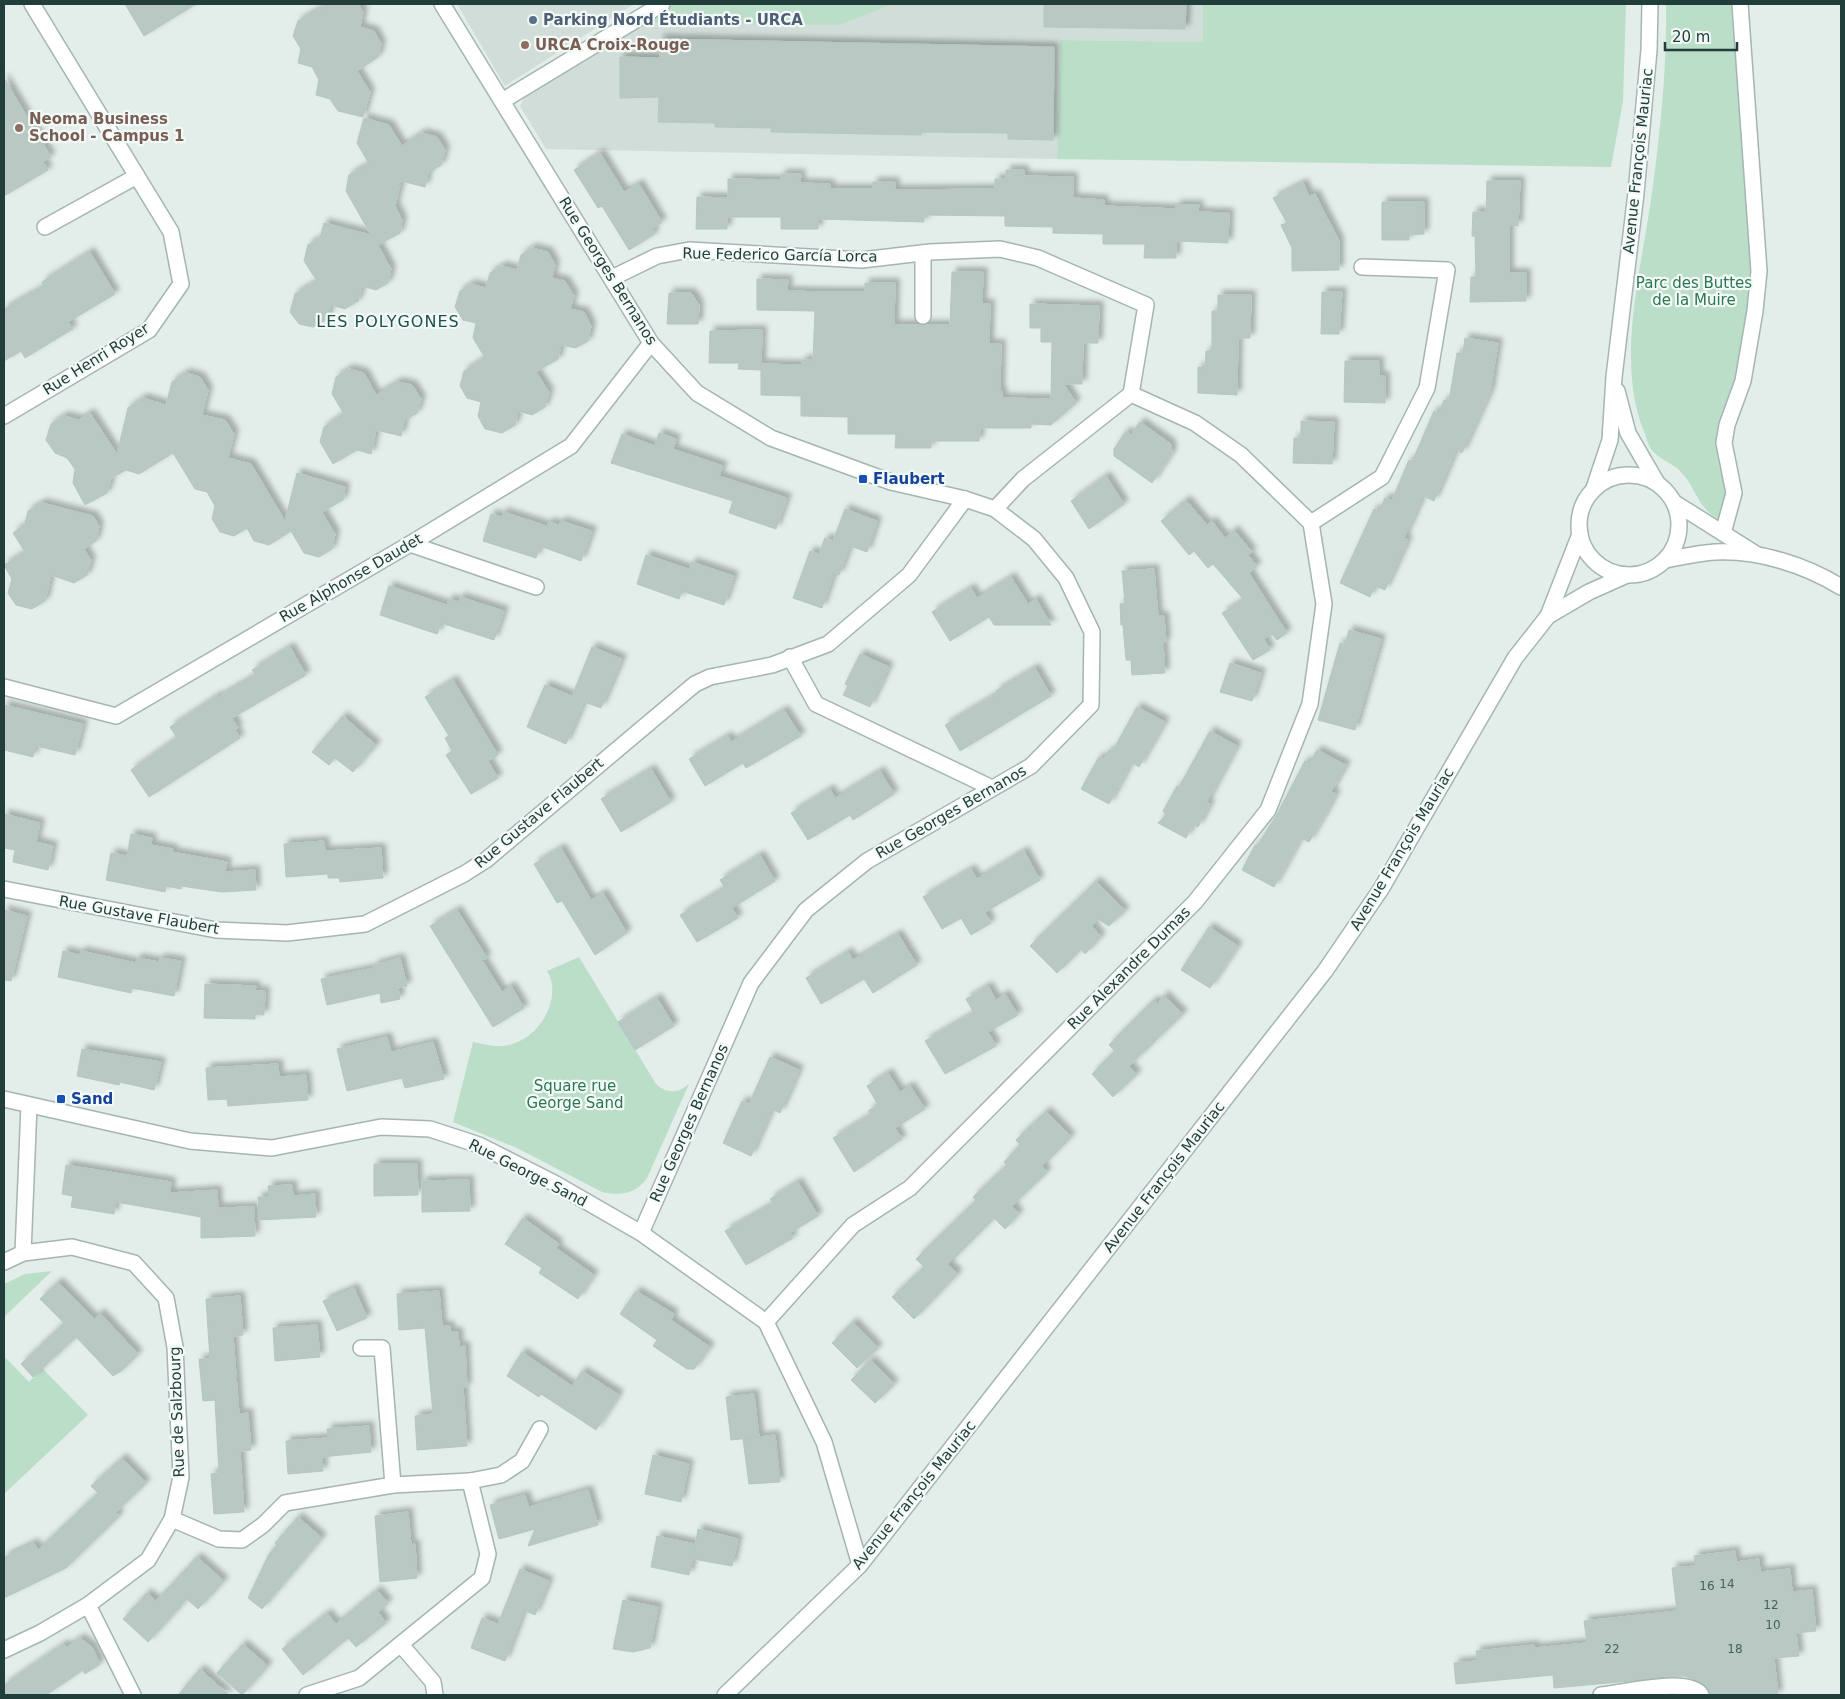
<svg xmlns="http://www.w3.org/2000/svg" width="1845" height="1699" font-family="'DejaVu Sans',sans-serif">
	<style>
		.built { fill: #d1ddd9 }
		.green { fill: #bbdec9 }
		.building { fill: #b8c8c3; stroke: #b5c7c2; filter: url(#shadow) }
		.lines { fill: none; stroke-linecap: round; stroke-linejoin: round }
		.minor-casing { stroke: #a5b5b2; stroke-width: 18 }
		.minor { stroke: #fff; stroke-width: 15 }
		.service-dot { fill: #5c6f8a; stroke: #f3f9f7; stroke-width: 2 }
		.education-dot { fill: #8d6e63; stroke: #f3f9f7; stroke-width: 2 }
		.transit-dot { fill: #1a4fb4; stroke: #f3f9f7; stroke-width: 2 }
		.labels { text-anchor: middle; stroke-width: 4.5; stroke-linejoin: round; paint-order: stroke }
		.number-label { font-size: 12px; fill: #48605d }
		.service-label { font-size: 15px; font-weight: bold; fill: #4e5e75; stroke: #f3f9f7; text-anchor: start }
		.education-label { font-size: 15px; font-weight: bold; fill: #785e54; stroke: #f3f9f7; text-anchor: start }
		.street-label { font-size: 15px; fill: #223e3b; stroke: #f3f9f7 }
		.park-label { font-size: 15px; fill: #2c7652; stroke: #f3f9f7 }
		.transit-label { font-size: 15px; font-weight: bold; fill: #164399; stroke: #f3f9f7; text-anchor: start }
		.neighbourhood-label { font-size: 16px; letter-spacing: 1px; fill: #1e514b; stroke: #f3f9f7 }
	</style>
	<defs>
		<filter id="shadow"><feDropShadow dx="4.5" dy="-4.5" stdDeviation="2.5" flood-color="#0004"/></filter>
	</defs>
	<rect width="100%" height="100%" fill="#e3edea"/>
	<g class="built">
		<path d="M457 4H634L505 86Z"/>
		<path d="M674 4H1203V42L1060 40 1057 159 546 149 520 106 526 94Z"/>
	</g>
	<g class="green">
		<path d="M674 4H893L839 25 645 22Z"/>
		<path d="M1203 4H1626L1623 101 1611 167 1057 159 1060 40 1203 42Z"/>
		<path d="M1666 4H1735L1752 280 1731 401 1726 502 1718 519C1696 506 1696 487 1681 472 1673 463 1658 459 1651 449 1648 444 1646 437 1644 431 1614 359 1644 260 1653 185 1661 125 1667 64 1666 4Z"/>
		<path d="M579 957 656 1084C667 1094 677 1094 689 1084L647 1178C636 1194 621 1196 602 1192L517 1148 453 1122 473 1042C483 1044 493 1047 503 1046 532 1043 555 1013 552 985 552 980 549 975 547 971Z"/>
		<path d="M52 1271 4 1317V1284L25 1274Z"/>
		<path d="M4 1356 29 1382 42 1368 88 1415 4 1494Z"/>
	</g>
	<g class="building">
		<path d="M125 4H196L144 36Z"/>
		<path d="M329 4H358L363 12 360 27 374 31 381 44 378 57 357 71 370 92 363 117 338 111 330 99 316 95 319 80 312 67 298 63 301 49 293 36 298 21Z"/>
		<path d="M1044 4H1186L1185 29 1044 27Z"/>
		<path d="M660 39 1054 47 1053 140 1008 139V133L921 132V135L771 132V128L715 127V123L658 122 659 97 620 98V57L660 58Z"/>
		<path d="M4 78 51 157 43 162 48 170 4 196Z"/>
		<path d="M364 118 389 125 402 146 422 133 437 137 445 150 441 165 428 173 425 187 401 181 395 206 402 220 400 233 378 245 391 269 388 283 376 290 362 286 358 301 345 309 331 305 327 319 313 327 299 324 290 312 295 294 317 281 304 261 308 245 320 238 324 223 371 235 346 191 349 175 369 164 357 143Z"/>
		<path d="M600 153 624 192 639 184 662 222 652 229 655 234 629 250 602 206 598 208 574 170Z"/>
		<path d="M1006 170H1024V176L1073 177V198L1104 200V206L1176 209V205H1199L1198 212 1229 213 1228 243 1176 241V258H1144L1145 244H1103V234L1053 233V227L1005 226V216L924 215V222L818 219V229H781V217H727V229H696L697 197 728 198V179L781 180V174H801L800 183 830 184V189H873V182H895V190L995 189V179H1006Z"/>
		<path d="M1487 181H1520L1518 226 1509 225V273H1526V301L1470 302 1471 277H1476L1475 236H1472L1473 212H1486Z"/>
		<path d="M1303 183 1309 196 1315 194 1339 241V270L1292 271V248L1281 225 1287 223 1273 198Z"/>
		<path d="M1382 202H1424V234L1409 235V240H1382Z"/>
		<path d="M532 248 548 252 555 265 552 278 565 281 574 296 570 309 584 312 591 326 588 341 576 348 561 345 558 359 536 372 549 392 545 407 532 415 518 411 515 425 502 433 485 429 478 416 481 402 467 398 460 386 464 371 485 358 473 338 476 323 463 320 455 307 460 291 471 284 486 288 490 273 502 266 517 270 521 255Z"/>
		<path d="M90 252 115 294 68 322 73 329 56 339 25 358 21 351 4 361V309L36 291 44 285 42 282Z"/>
		<path d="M952 272H983L982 304H990L989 344H1001L1000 391H1002V398L1051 399 1052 342H1041V328H1030V304L1099 306 1098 343H1083L1082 384H1064L1076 403 1051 425 1031 424V428H980L979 441H931V448H895L896 434H848V417L801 416V396L761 395V364L802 365V360H813L815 311 757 310V279L788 280 787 291 826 292H865V283H895L894 325H950Z"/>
		<path d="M1322 292H1342L1339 334H1321Z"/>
		<path d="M669 293H691L699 305 698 324H667Z"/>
		<path d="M1218 295H1251L1250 338H1238L1237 395 1198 393V367L1205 368 1206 351H1212V311H1218Z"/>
		<path d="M762 330 761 370 738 369 739 363H709L710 331Z"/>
		<path d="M1465 338 1498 343 1490 392 1462 453 1456 450 1434 501 1423 496 1404 538 1408 540 1385 590 1375 586 1370 597 1340 583 1374 509 1379 511 1385 498 1392 500 1409 460 1412 462 1434 411 1439 413 1444 400 1449 401 1457 353H1463Z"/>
		<path d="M1345 361H1379V376H1385V403L1344 402Z"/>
		<path d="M349 369 364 373 376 395 398 382 412 385 421 399 417 413 404 421 401 436 376 430 371 454 357 450 333 464 320 442 324 427 344 414 332 394 336 377Z"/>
		<path d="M185 373 200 377 208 390 202 415 225 420 234 434 228 458 251 464 285 521 297 473 345 487 343 500 322 512 335 534 332 549 319 557 304 553 291 531 269 545 254 541 247 528 234 536 220 532 212 519 215 506 207 492 195 489 173 453 139 474 126 470 111 478 107 493 85 505 73 483 75 469 67 458 55 453 46 440 51 424 64 416 79 420 90 413 117 454 128 408 143 398 166 405 172 382Z"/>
		<path d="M1301 421 1334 422 1332 464 1293 463 1294 438H1301Z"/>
		<path d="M1140 422 1171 444 1172 453 1152 483 1114 456V449L1126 431 1131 435Z"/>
		<path d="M659 433 676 439 673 449 723 466 719 476 787 498 776 529 729 513 733 501 611 463 622 434 655 446Z"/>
		<path d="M1106 476 1124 504 1089 529 1071 501Z"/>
		<path d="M1186 500 1207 525 1212 521 1225 538 1234 530 1252 552 1248 555 1257 566 1249 573 1287 633 1277 640 1272 634 1264 639 1270 650 1253 660 1222 613 1244 600 1213 564 1208 568 1194 551 1189 555 1161 521Z"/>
		<path d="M42 503 93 516 99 526 96 541 84 549 91 560 87 575 74 583 51 575 45 601 32 609 16 605 8 593 12 579 4 565 25 552 13 533 25 524 28 511Z"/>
		<path d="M845 509 877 521 867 552 850 546 839 575 834 573 822 608 793 598 810 551 819 554 825 538 833 541Z"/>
		<path d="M503 512 547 526 549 522 559 525 561 521 592 531 581 561 540 546 536 558 483 541 491 514 502 517Z"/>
		<path d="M646 555 689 569 692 562 734 576 724 605 682 591 679 599 637 584Z"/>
		<path d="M1154 569 1158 616H1164L1166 642 1163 643 1165 673 1132 675 1131 660H1126L1123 625H1121L1120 604 1125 603 1122 571Z"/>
		<path d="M1011 577 1028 604 1036 599 1051 625H994L989 617 950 641 932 612 971 588 977 598Z"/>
		<path d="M389 586 447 605 449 599 459 602 460 597 504 611 494 640 441 623 437 634 380 615Z"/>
		<path d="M1349 630 1381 639 1355 730 1318 720 1340 643 1345 645Z"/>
		<path d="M290 647 306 675 232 718 238 728 235 730 240 738 149 797 131 770 177 738 170 727 217 696 218 697 256 675 252 670Z"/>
		<path d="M592 647 622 659 601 708 584 702 566 744 527 727 545 685 572 696Z"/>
		<path d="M860 654 889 667 870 707 843 695 848 686 845 684Z"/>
		<path d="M1230 663 1261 673 1252 701 1220 692Z"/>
		<path d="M1035 668 1051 696 960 751 945 725 997 694 996 691Z"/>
		<path d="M453 680 498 755 488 761 498 778 471 794 446 755 452 751 445 738 449 736 425 697Z"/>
		<path d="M4 705 83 724 75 755 36 746 33 757 4 750Z"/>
		<path d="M1137 707 1165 722 1139 767 1132 762 1109 804 1081 789 1099 757 1104 759 1109 750 1112 752Z"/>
		<path d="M784 710 801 736 746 768 743 763 705 786 689 759 728 736 731 742Z"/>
		<path d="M343 716 376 745 353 772 335 758 329 765 312 752Z"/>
		<path d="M1210 731 1237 746 1207 802 1210 804 1198 827 1193 824 1186 838 1158 823 1166 815 1163 811 1177 786 1179 787Z"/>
		<path d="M1317 750 1346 765 1331 792 1336 794 1327 811 1309 842 1301 838 1274 887 1242 870 1255 845 1257 846 1276 816 1305 761 1309 764Z"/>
		<path d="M651 769 671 802 621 832 601 799Z"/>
		<path d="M880 771 894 794 853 820 850 815 808 840 791 813 830 789 835 798Z"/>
		<path d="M4 814 40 823 36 842 53 846 48 870 13 862 15 850 4 848Z"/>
		<path d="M131 834 152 838 151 845 173 849 172 852 227 862 225 872 255 870 256 890 222 892 181 886V889L166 886 165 892 106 880 111 853 127 856Z"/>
		<path d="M324 841 325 851 381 848 383 878 340 882 339 878H328V874L286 877 284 844Z"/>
		<path d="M561 848 591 900 603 893 627 933 595 955 562 901 557 903 534 864Z"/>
		<path d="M1024 851 1040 880 985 912 991 923 971 935 961 918 942 929 923 897 971 869 977 879Z"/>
		<path d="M760 855 775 881 732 908 738 918 697 942 680 915 725 888 720 880Z"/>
		<path d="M1096 881 1125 911 1109 926 1098 919 1092 926 1101 937 1085 954 1081 949 1057 973 1030 946Z"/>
		<path d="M4 910 27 916 11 981 4 980Z"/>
		<path d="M457 910 487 958 482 960 502 992 511 986 524 1008 493 1027 430 926Z"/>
		<path d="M1209 927 1238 946 1210 988 1181 970Z"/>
		<path d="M898 934 917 965 873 993 864 979 821 1004 806 978 848 952 853 960Z"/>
		<path d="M63 951 80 955 81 951 136 963 137 958 159 962 160 958 181 961 174 996 132 988 131 993 58 977Z"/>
		<path d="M400 958 407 986 398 988 400 999 381 1003 380 993 327 1005 321 979 374 968V965Z"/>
		<path d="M205 984 256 986 255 991H265L264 1015 255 1014V1019L204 1018Z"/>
		<path d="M988 986 996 1000 1005 994 1018 1015 988 1032 996 1046 945 1074 925 1041 974 1013 966 999Z"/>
		<path d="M1164 995 1183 1014 1129 1066 1137 1074 1113 1097 1092 1074 1115 1051 1109 1045 1154 1000 1158 1004Z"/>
		<path d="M657 998 674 1026 635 1050 618 1022Z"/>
		<path d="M387 1037 391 1052 433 1042 444 1079 405 1088 402 1078 347 1091 337 1049Z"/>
		<path d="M82 1049 161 1062 154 1090 120 1082 119 1085 77 1076Z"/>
		<path d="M770 1057 799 1070 780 1113 772 1109 751 1156 723 1143 742 1101 749 1104Z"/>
		<path d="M278 1064 279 1077 306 1075 308 1100 228 1106 227 1099 208 1100 206 1068Z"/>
		<path d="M888 1073 900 1092 910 1086 925 1109 895 1128 902 1139 854 1172 833 1138 871 1115 868 1111 878 1105 867 1086Z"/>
		<path d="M1046 1111 1071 1137 1042 1166 1047 1172 1012 1206 1019 1214 1005 1229 994 1218 948 1264 958 1274 914 1319 892 1297 924 1267 916 1259 976 1200 973 1197 1007 1165 1004 1162 1020 1145 1016 1140Z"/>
		<path d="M374 1164H417L418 1195 374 1196Z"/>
		<path d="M66 1165 171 1182 170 1193 217 1190 218 1208 254 1207 255 1236 201 1238V1217L116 1202 114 1214 71 1207 73 1196 62 1194Z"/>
		<path d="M469 1180 470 1211 422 1212V1181Z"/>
		<path d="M798 1182 818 1216 790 1233 793 1238 746 1265 725 1231 773 1204 770 1199Z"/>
		<path d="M292 1185 293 1196 315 1194 316 1217 259 1220 258 1197H269L268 1186Z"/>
		<path d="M523 1218 559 1244 556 1248 594 1275 578 1299 539 1273 542 1268 505 1244Z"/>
		<path d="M58 1282 94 1319 100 1313 138 1354 121 1371 113 1376 76 1337 33 1377 21 1364 64 1323 40 1299Z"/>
		<path d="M354 1288 367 1318 337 1331 323 1301Z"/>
		<path d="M439 1291 442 1326H450V1332H458L459 1347 465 1346 467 1387H463L467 1446 417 1450 415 1416 433 1414 425 1328 399 1330 397 1294Z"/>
		<path d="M636 1291 674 1314 671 1320 710 1347 694 1369H687L653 1346 657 1340 620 1314Z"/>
		<path d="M240 1296 243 1335 233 1336 239 1414 248 1413 251 1450 240 1451 244 1512 214 1514 211 1474 219 1473 215 1400 203 1401 199 1359H210L206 1299Z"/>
		<path d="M853 1322 878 1348 857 1368 832 1343Z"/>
		<path d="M317 1325 320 1357 275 1361 273 1328Z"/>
		<path d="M522 1352 572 1386 582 1371 619 1395 596 1430 541 1394 539 1397 507 1376Z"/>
		<path d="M871 1360 894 1384 875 1403 851 1380Z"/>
		<path d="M754 1394 759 1437 731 1440 726 1397Z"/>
		<path d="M369 1426 371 1452 322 1457 323 1471 288 1474 286 1441 328 1438 327 1429Z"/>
		<path d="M775 1435 780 1482 749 1484 743 1439Z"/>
		<path d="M653 1455 689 1464 681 1502 645 1494Z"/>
		<path d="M122 1458 146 1483 116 1512 119 1516 66 1568 4 1598V1557L34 1543 38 1550 98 1493 91 1486Z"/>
		<path d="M588 1490 598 1525 528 1546 535 1529 499 1539 490 1505 525 1495 529 1507Z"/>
		<path d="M408 1512 411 1545 415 1544 417 1578 380 1582 375 1516Z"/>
		<path d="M298 1517 322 1538 262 1609 248 1598 269 1554 277 1545 275 1543Z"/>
		<path d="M698 1529 738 1539 732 1566 693 1559 689 1575 651 1567 657 1536 695 1544 694 1553Z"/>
		<path d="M1735 1551 1736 1562 1759 1559 1760 1572 1790 1569 1792 1592 1812 1590 1816 1631 1796 1633 1799 1656 1774 1658 1778 1695H1710L1707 1688 1700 1682 1684 1676 1554 1688 1553 1675 1456 1684 1454 1663 1477 1661 1476 1651 1534 1645V1648L1587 1643 1584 1621 1677 1611 1672 1568 1695 1566 1694 1556Z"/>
		<path d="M197 1557 224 1581 198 1609 187 1599 148 1642 123 1619 147 1593 156 1601Z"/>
		<path d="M520 1569 549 1581 535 1615 524 1610 505 1661 471 1648 482 1618 498 1624Z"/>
		<path d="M377 1590 388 1603 378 1612 386 1623 356 1647 348 1638 303 1675 282 1649 327 1613 336 1624Z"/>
		<path d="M623 1600 658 1607 650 1648 633 1652 613 1649Z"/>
		<path d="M80 1638 92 1647 100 1664 85 1674 83 1670 46 1695H4V1685L64 1644 67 1647Z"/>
		<path d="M243 1644 268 1666 242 1695 217 1673Z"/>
		<path d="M200 1669 229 1695H178Z"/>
	</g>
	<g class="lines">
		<defs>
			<g id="minor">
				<path d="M442 4 651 343 697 393 771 438 891 482 965 499 995 509 1034 539 1066 578 1092 632 1091 705 1031 766 867 861 806 910 751 983 641 1233"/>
				<path d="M502 101 662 4"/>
				<path d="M45 227 137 176"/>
				<path d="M923 253V316"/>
				<path d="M612 278 657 256 689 250 862 260 930 252 1000 249 1038 258 1146 305 1131 394"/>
				<path d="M1617 391 1628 433 1657 483"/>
				<path d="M4 416 149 330 181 284 171 232 32 4"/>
				<circle cx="1629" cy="525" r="50"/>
				<path d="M1594 488 1610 440 1614 377 1636 193 1649 50 1650 4"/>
				<path d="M1675 503 1756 554"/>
				<path d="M1311 523 1382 477 1427 388 1447 270 1362 267"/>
				<path d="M1723 533 1734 493 1724 443 1727 425 1743 381 1755 311 1759 271 1740 4"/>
				<path d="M410 544 536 587"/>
				<path d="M1665 560C1682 557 1698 553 1715 552 1759 550 1805 565 1841 587"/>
				<path d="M1548 616 1589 592 1627 575"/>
				<path d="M790 657 816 704 992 788"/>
				<path d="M4 687 116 716 410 544 571 446 651 343"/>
				<path d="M4 889 216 930 287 933 365 924 464 874 486 860 695 684 710 677 772 665 828 644 909 575 965 499"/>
				<path d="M4 1099 190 1141 272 1148 381 1127 430 1129 479 1145 556 1184 641 1233 766 1322 824 1442 860 1565"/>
				<path d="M23 1253 29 1105"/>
				<path d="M4 1262 23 1253 72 1247 134 1263 166 1298 175 1347 181 1477 172 1519 148 1560 88 1605 40 1633 4 1650"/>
				<path d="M766 1322 853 1225 910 1188 1195 902 1268 810 1310 704 1324 604 1311 523 1241 455 1195 423 1131 394 1023 479 995 509"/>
				<path d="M361 1348H382L393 1485"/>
				<path d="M172 1519 219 1539 242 1540 263 1525 285 1503 393 1485 470 1481 501 1475 522 1461 540 1429"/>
				<path d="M88 1605 133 1695"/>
				<path d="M402 1646 433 1682 435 1695"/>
				<path d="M307 1695 359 1678 482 1578 488 1554 470 1481"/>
				<path d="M725 1695 860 1565 1325 971 1381 889 1515 658 1548 616 1580 534"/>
				<path d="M1601 1695C1621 1693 1690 1676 1701 1695"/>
			</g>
		</defs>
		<use href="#minor" class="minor-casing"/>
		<use href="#minor" class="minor"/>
	</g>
	<circle class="service-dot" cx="533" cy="20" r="5"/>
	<g class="education-dot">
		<circle cx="525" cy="45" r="5"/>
		<circle cx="19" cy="128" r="5"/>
	</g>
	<g class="transit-dot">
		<rect x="858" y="474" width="10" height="10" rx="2.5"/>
		<rect x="56" y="1094" width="10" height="10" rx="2.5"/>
	</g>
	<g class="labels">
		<g class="number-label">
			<text x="1727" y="1588">14</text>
			<text x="1707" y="1590">16</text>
			<text x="1771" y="1609">12</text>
			<text x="1773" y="1629">10</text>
			<text x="1612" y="1653">22</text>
			<text x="1735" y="1653">18</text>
		</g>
		<g class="service-label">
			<text x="543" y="25">Parking Nord Étudiants - URCA</text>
		</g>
		<g class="education-label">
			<text x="535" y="50">URCA Croix-Rouge</text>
			<text x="29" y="124">Neoma Business<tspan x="29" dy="17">School - Campus 1</tspan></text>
		</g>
		<g class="street-label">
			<text transform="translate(1638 161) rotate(-84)" y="5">Avenue François Mauriac</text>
			<text transform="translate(780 255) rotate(1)" y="5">Rue Federico García Lorca</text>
			<text transform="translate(608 271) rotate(58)" y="5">Rue Georges Bernanos</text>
			<text transform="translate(96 359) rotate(-32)" y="5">Rue Henri Royer</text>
			<text transform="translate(351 578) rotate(-30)" y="5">Rue Alphonse Daudet</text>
			<text transform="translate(951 812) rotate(-30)" y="5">Rue Georges Bernanos</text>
			<text transform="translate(539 813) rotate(-40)" y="5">Rue Gustave Flaubert</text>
			<text transform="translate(1402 849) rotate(-59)" y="5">Avenue François Mauriac</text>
			<text transform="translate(139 915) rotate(10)" y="5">Rue Gustave Flaubert</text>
			<text transform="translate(1129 968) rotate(-45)" y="5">Rue Alexandre Dumas</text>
			<text transform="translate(689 1123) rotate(-66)" y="5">Rue Georges Bernanos</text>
			<text transform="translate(528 1173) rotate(27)" y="5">Rue George Sand</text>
			<text transform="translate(1164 1177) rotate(-52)" y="5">Avenue François Mauriac</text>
			<text transform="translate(177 1412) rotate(-92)" y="5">Rue de Salzbourg</text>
			<text transform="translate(914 1495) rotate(-51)" y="5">Avenue François Mauriac</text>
		</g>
		<g class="park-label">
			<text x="1694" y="288">Parc des Buttes<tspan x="1694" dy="17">de la Muire</tspan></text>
			<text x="575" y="1091">Square rue<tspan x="575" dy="17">George Sand</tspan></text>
		</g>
		<g class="transit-label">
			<text x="873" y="484">Flaubert</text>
			<text x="71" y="1104">Sand</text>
		</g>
		<g class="neighbourhood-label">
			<text x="388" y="327">LES POLYGONES</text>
		</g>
	</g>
	<rect width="1845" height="1699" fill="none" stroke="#223e3b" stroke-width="10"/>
	<path d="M1665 42v8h72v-8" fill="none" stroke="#223e3b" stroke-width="2.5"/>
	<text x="1672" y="42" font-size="15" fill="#223e3b" stroke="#f3f9f7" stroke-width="4" paint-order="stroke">20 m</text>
</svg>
